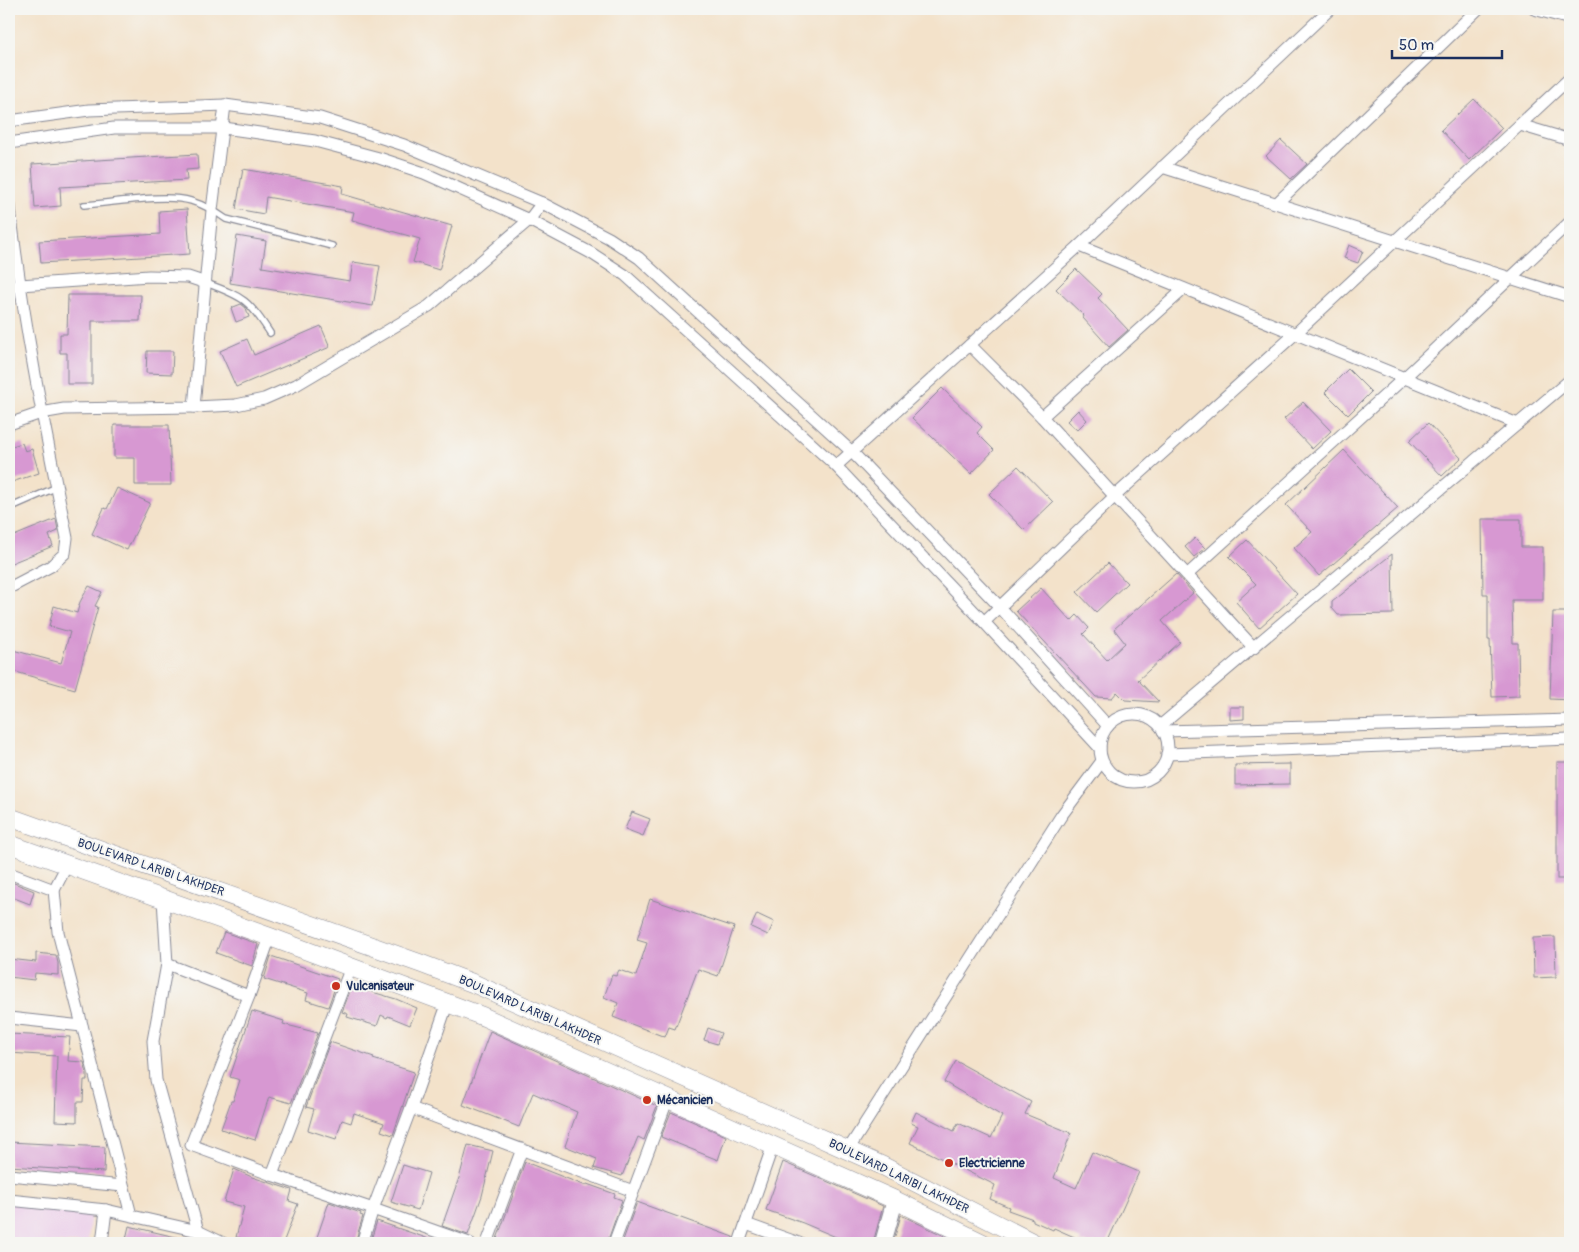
<svg xmlns="http://www.w3.org/2000/svg" width="1579" height="1252" font-family="Pangolin,sans-serif">
	<style>
		.built { fill: #ecd1ea }
		.building { fill: #d798d2 }
		.lines { fill: none; stroke-linecap: round; stroke-linejoin: round }
		.lane-casing { stroke: #878894; stroke-width: 8 }
		.street-casing { stroke: #878894; stroke-width: 13 }
		.secondary-casing { stroke: #878894; stroke-width: 18 }
		.primary-casing { stroke: #878894; stroke-width: 19 }
		.lane { stroke: #fff; stroke-width: 5.5 }
		.street { stroke: #fff; stroke-width: 11 }
		.secondary { stroke: #fff; stroke-width: 16 }
		.primary { stroke: #fff; stroke-width: 18 }
		.poi-dot { fill: #c8321e; stroke: #f6f6f2; stroke-width: 2 }
		.labels { text-anchor: middle; stroke-width: 4; stroke-linejoin: round; paint-order: stroke }
		.street-label { font-size: 12px; fill: #1b2f5e; stroke: #f6f6f2 }
		.poi-label { font-size: 12px; font-weight: bold; fill: #1b2f5e; stroke: #f6f6f2; text-anchor: start }
	</style>
	<rect width="100%" height="100%" fill="#f6f6f2"/>
	<filter id="ink" filterUnits="userSpaceOnUse"><feTurbulence type="fractalNoise" baseFrequency=".02" numOctaves="2"/><feDisplacementMap in="SourceGraphic" scale="10" xChannelSelector="R" yChannelSelector="G"/><feConvolveMatrix kernelMatrix="1 2 1 2 8 2 1 2 1" color-interpolation-filters="sRGB"/></filter>
	<filter id="wash" filterUnits="userSpaceOnUse"><feTurbulence type="fractalNoise" baseFrequency=".0096" numOctaves="4" result="noise"/><feDisplacementMap in="SourceGraphic" scale="20" xChannelSelector="R" yChannelSelector="G"/><feGaussianBlur stdDeviation="1.12" result="paint"/><feColorMatrix in="noise" values="0 0 0 0 0 0 0 0 0 0 0 0 0 0 0 0 0 1.4 0 .05"/><feComposite in="paint" operator="in"/></filter>
	<g filter="url(#wash)">
		<rect width="100%" height="100%" fill="#f3e2ca"/>
		<path class="built" d="M9 1200 91 1209 88 1243H9Z"/>
		<g id="blocks">
			<g class="building">
				<path d="M1474 99 1502 128 1469 160 1441 130Z"/>
				<path d="M1281 140 1307 164 1291 179 1266 156Z"/>
				<path d="M197 154 198 169 186 170 187 180 60 187 61 206 35 208 32 164Z"/>
				<path d="M243 169 343 186 342 194 452 226 439 270 413 262 420 239 352 220 354 212 266 197 264 214 236 209Z"/>
				<path d="M187 209 190 254 41 263 39 241 160 234 159 211Z"/>
				<path d="M237 236 266 241 262 267 350 281 353 262 380 266 373 306 230 283Z"/>
				<path d="M1349 245 1363 251 1358 263 1344 258Z"/>
				<path d="M1076 269 1102 294 1098 298 1128 330 1109 347 1083 318 1084 316 1056 289Z"/>
				<path d="M68 295H141L140 321H92V384H67V353H60V334H67Z"/>
				<path d="M241 304 246 308 249 317 236 322 231 308Z"/>
				<path d="M321 326 330 347 236 387 220 351 247 339 254 355Z"/>
				<path d="M147 351H173L172 374 146 373Z"/>
				<path d="M1348 369 1371 392 1348 415 1325 392Z"/>
				<path d="M942 388 982 427 977 433 994 450 971 474 912 418Z"/>
				<path d="M1303 402 1331 431 1312 449 1284 419Z"/>
				<path d="M1078 410 1087 420 1077 430 1067 421Z"/>
				<path d="M1428 423 1461 458 1442 476 1409 441Z"/>
				<path d="M114 425H169L171 485H135V458H114Z"/>
				<path d="M22 443 25 451 32 449 39 473 9 483V447Z"/>
				<path d="M1344 450 1398 508 1319 576 1294 548 1312 532 1286 505Z"/>
				<path d="M1018 466 1053 502 1024 530 989 494Z"/>
				<path d="M117 488 150 503 127 550 92 534 104 508 107 509Z"/>
				<path d="M56 519 58 531 49 535 53 546 9 564V538Z"/>
				<path d="M1482 519H1521V547H1543V600H1512L1513 643H1518L1519 696 1492 697 1490 640H1488V594H1483Z"/>
				<path d="M1195 538 1205 548 1194 557 1185 547Z"/>
				<path d="M1247 540 1297 594 1259 628 1236 602 1256 584 1229 557Z"/>
				<path d="M1392 554 1393 614 1338 615 1332 608V602Z"/>
				<path d="M1108 563 1127 583 1096 612 1077 592Z"/>
				<path d="M1176 574 1193 593 1162 621 1180 642 1138 680 1159 702 1125 700 1117 692 1112 698 1096 697 1016 611 1041 588 1071 621 1077 615 1089 628 1083 634 1107 660 1125 643 1114 629Z"/>
				<path d="M89 586 102 592 95 606 98 607 75 689 9 670V649L61 663 70 632 49 626 54 606 77 613 80 602Z"/>
				<path d="M1553 612H1570V700L1550 699Z"/>
				<path d="M1230 707H1244V719L1230 720Z"/>
				<rect x="1557" y="762" width="13" height="117"/>
				<path d="M1290 764V784L1235 785V765Z"/>
				<path d="M632 812 650 819 643 836 625 829Z"/>
				<path d="M9 881 34 891 30 904 9 896Z"/>
				<path d="M650 899 734 927 718 976 698 969 675 1029 669 1027 665 1037 613 1017 618 1003 604 997 612 975 616 976 619 970 636 976 647 943 637 940Z"/>
				<path d="M757 914 774 922 768 935 751 927Z"/>
				<path d="M224 932 258 944 252 966 216 953Z"/>
				<path d="M1555 937 1556 977 1534 978 1533 938Z"/>
				<path d="M36 953 56 955 58 963V975L35 973 34 980 9 977V959L36 962Z"/>
				<path d="M271 956 338 979 328 1007 306 1000 308 993 264 979Z"/>
				<path d="M352 986 396 999 417 1008 410 1025 388 1016 387 1018 381 1015 377 1026 347 1017 348 1014 342 1012Z"/>
				<path d="M252 1011 284 1021 283 1024 318 1033 291 1103 269 1097 255 1140 221 1129 231 1101H233L240 1080 230 1077Z"/>
				<path d="M708 1028 721 1033 717 1044 704 1040Z"/>
				<path d="M490 1031 657 1106 644 1140 638 1137 622 1176 594 1168 597 1159 565 1146 577 1112 533 1093 519 1127 463 1105Z"/>
				<path d="M9 1034 70 1037 68 1061 84 1062 87 1074V1080H84L83 1102H77V1122L55 1121 57 1056 9 1053Z"/>
				<path d="M330 1042 374 1057 373 1059 414 1072 393 1135 381 1131 384 1123 354 1113 351 1123 342 1120 336 1139 308 1130 314 1109 306 1107Z"/>
				<path d="M956 1061 1031 1102 1025 1114 1071 1133 1054 1178 1076 1188 1092 1152 1139 1172 1107 1243H1080L1081 1240 1054 1228 1053 1230 1033 1221V1219L1008 1210 1009 1207 990 1199 995 1185 910 1143 918 1126 911 1123 916 1112 954 1131 958 1123 991 1138 1002 1116 944 1082Z"/>
				<path d="M671 1112 726 1136 718 1160 661 1137Z"/>
				<path d="M9 1142 105 1147 104 1172 9 1166Z"/>
				<path d="M468 1145 493 1151 482 1196 468 1235 442 1226 460 1175Z"/>
				<path d="M525 1162 586 1186 587 1184 615 1194 614 1197 622 1200 607 1243H508L497 1239Z"/>
				<path d="M783 1162 883 1206 873 1243H850L803 1223 766 1210Z"/>
				<path d="M403 1165 429 1173 418 1210 391 1202Z"/>
				<path d="M234 1169 252 1177 292 1190 289 1201 298 1204 283 1243H258L236 1237 244 1207 224 1202Z"/>
				<path d="M329 1202 361 1213 360 1215 363 1216 355 1243H327L316 1240Z"/>
				<path d="M637 1202 733 1237 732 1243H622Z"/>
				<path d="M901 1215 959 1243H893Z"/>
				<path d="M377 1221 435 1241V1243H370Z"/>
				<path d="M129 1226 184 1239 183 1243H125Z"/>
			</g>
		</g>
	</g>
	<g filter="url(#ink)">
		<use href="#blocks" fill-opacity="0" stroke="#878894" stroke-width="1"/>
		<g class="lines">
			<defs>
				<g id="lane">
					<path d="M84 205C112 203 166 193 191 201 204 205 215 211 226 219L332 246"/>
					<path d="M206 283C244 297 249 300 270 333"/>
					<path d="M9 508 57 487"/>
				</g>
				<g id="street">
					<path d="M1534 9 1570 19"/>
					<path d="M9 121 89 110 225 105 320 118 404 145 542 203 609 238 639 258 852 452 1000 607 1108 726"/>
					<path d="M1520 125 1570 140"/>
					<path d="M9 143 114 128H224L315 141 379 158 424 173 529 220 591 253 625 275 836 466 984 622 1100 748"/>
					<path d="M1162 167 1570 297"/>
					<path d="M9 198C21 312 44 425 67 538L65 553 51 566 9 588"/>
					<path d="M1277 203 1478 9"/>
					<path d="M1079 246 1518 424"/>
					<path d="M9 288 20 285 149 276 188 277 206 283"/>
					<path d="M970 345 1042 417 1254 648"/>
					<path d="M194 407 212 210 225 105"/>
					<path d="M1042 417 1184 289"/>
					<path d="M9 424 41 413 64 409 194 407 236 405 264 399 296 385 429 306 529 220 542 203"/>
					<path d="M836 466 1079 246 1330 9"/>
					<path d="M1188 574 1404 378 1570 222"/>
					<path d="M984 622 1115 496 1295 334 1570 78"/>
					<circle cx="1134" cy="748" r="34"/>
					<path d="M1160 726 1570 380"/>
					<path d="M1163 731 1570 720"/>
					<path d="M1167 754 1570 739"/>
					<path d="M9 873 54 890 67 865"/>
					<path d="M54 890 58 932 131 1215"/>
					<path d="M163 899 167 964 153 1041 156 1080 198 1231"/>
					<path d="M270 937 249 996 191 1145 272 1175"/>
					<path d="M167 964 249 996"/>
					<path d="M351 967 272 1175 373 1209 362 1243"/>
					<path d="M448 1002 411 1108 373 1209 469 1243"/>
					<path d="M9 1018 82 1026"/>
					<path d="M411 1108 633 1191"/>
					<path d="M848 1150 1061 816 1102 761"/>
					<path d="M9 1175 123 1186"/>
					<path d="M9 1200 106 1210 198 1231 223 1243"/>
					<path d="M746 1224 799 1243"/>
					<path d="M102 1243 106 1210"/>
					<path d="M487 1243 522 1149"/>
					<path d="M614 1243 668 1098"/>
					<path d="M739 1243 773 1145"/>
				</g>
				<path id="secondary" d="M883 1243 895 1200"/>
				<g id="primary">
					<path d="M9 817 422 964 475 984 883 1166 1034 1243"/>
					<path d="M9 844 270 937 482 1016 895 1200 983 1243"/>
				</g>
			</defs>
			<use href="#lane" class="lane-casing"/>
			<use href="#street" class="street-casing"/>
			<use href="#secondary" class="secondary-casing"/>
			<use href="#primary" class="primary-casing"/>
			<use href="#lane" class="lane"/>
			<use href="#street" class="street"/>
			<use href="#secondary" class="secondary"/>
			<use href="#primary" class="primary"/>
		</g>
	</g>
	<g class="poi-dot">
		<circle cx="336" cy="986" r="5"/>
		<circle cx="647" cy="1100" r="5"/>
		<circle cx="949" cy="1163" r="5"/>
	</g>
	<g class="labels">
		<g class="street-label">
			<text transform="translate(151 867) rotate(19)" y="4">BOULEVARD LARIBI LAKHDER</text>
			<text transform="translate(530 1010) rotate(24)" y="4">BOULEVARD LARIBI LAKHDER</text>
			<text transform="translate(899 1176) rotate(26)" y="4">BOULEVARD LARIBI LAKHDER</text>
		</g>
		<g class="poi-label">
			<text x="346" y="990">Vulcanisateur</text>
			<text x="657" y="1104">Mécanicien</text>
			<text x="959" y="1167">Electricienne</text>
		</g>
	</g>
	<rect width="1579" height="1252" fill="none" stroke="#f6f6f2" stroke-width="30"/>
	<path d="M1392 50v8h110v-8" fill="none" stroke="#1b2f5e" stroke-width="2.5"/>
	<text x="1399" y="50" font-size="15" fill="#1b2f5e" stroke="#f6f6f2" stroke-width="4" paint-order="stroke">50 m</text>
</svg>
